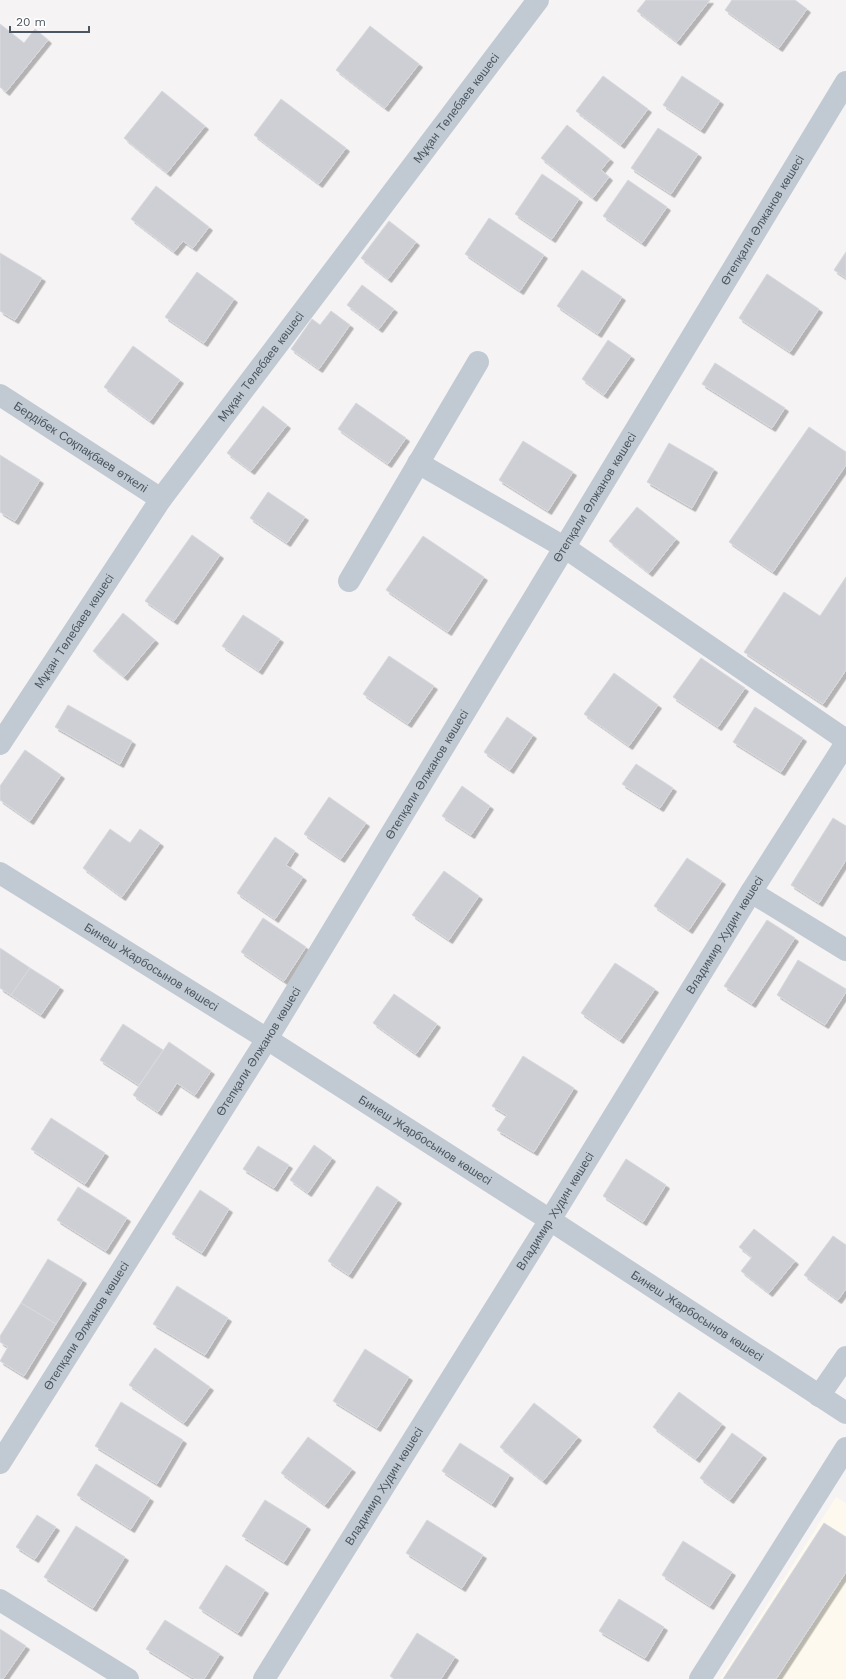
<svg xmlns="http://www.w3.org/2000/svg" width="846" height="1679" font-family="'Work Sans',sans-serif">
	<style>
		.commercial { fill: #fdf9ef }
		.building { fill: #cdcfd5; stroke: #d7d9de; filter: url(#shadow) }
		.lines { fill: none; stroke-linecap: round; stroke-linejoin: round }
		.minor { stroke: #c1cad2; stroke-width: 22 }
		.labels { text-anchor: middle; stroke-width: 3; stroke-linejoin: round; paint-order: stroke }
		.street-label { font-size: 12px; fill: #4a5661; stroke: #fff }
	</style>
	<defs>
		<filter id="shadow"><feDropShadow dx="3.5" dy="3.5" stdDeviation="0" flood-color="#0004"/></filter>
	</defs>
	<rect width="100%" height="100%" fill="#f5f3f3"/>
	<path class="commercial" d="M836 1497 846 1503V1679H720Z"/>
	<g class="building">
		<path d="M646 0H710L677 42 637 11Z"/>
		<path d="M732 0H795L807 9 779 48 725 10Z"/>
		<path d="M0 24 24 43 35 29 48 40 6 92 0 87Z"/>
		<path d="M370 26 419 64 385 108 336 70Z"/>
		<path d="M603 76 648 109 621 145 576 111Z"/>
		<path d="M682 76 720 101 701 130 663 105Z"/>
		<path d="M162 91 205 126 167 173 124 138Z"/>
		<path d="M281 99 346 148 319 184 254 135Z"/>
		<path d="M567 125 610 159 601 170 609 177 593 198 541 158Z"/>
		<path d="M658 128 698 154 671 194 631 168Z"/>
		<path d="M542 174 579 199 552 239 515 214Z"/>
		<path d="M628 180 667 207 642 243 603 216Z"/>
		<path d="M156 186 209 227 193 248 183 241 174 252 131 219Z"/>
		<path d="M489 218 544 255 520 291 465 254Z"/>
		<path d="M389 221 416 242 388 279 361 258Z"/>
		<path d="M846 252V278L834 270Z"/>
		<path d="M0 253 42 278 15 320 0 311Z"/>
		<path d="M582 270 622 297 598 334 557 306Z"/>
		<path d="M197 272 234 299 204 343 165 317Z"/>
		<path d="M767 274 819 309 790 352 739 318Z"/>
		<path d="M362 285 394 309 379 329 347 305Z"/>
		<path d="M331 311 350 325 319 369 291 349 312 319 320 325Z"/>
		<path d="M608 340 631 356 604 395 582 379Z"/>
		<path d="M133 346 180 380 150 421 104 387Z"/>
		<path d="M715 363 785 408 772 428 702 384Z"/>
		<path d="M356 403 406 438 388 464 338 429Z"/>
		<path d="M263 406 287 425 251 471 227 453Z"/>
		<path d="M809 427 846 452V465L773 572 729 542Z"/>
		<path d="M523 441 573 472 548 511 499 480Z"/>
		<path d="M669 443 714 469 692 508 647 482Z"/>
		<path d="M0 455 40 480 15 521 0 512Z"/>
		<path d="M268 492 305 517 287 543 250 518Z"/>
		<path d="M637 507 676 539 649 573 609 541Z"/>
		<path d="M192 535 220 555 174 621 145 601Z"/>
		<path d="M423 536 484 577 448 632 386 590Z"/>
		<path d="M846 577V670L823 704 744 652 784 592 820 616Z"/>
		<path d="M123 613 155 640 124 677 93 651Z"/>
		<path d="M243 615 280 639 259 671 222 646Z"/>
		<path d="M389 656 434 686 408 724 363 694Z"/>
		<path d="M701 658 745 688 718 727 673 697Z"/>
		<path d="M614 673 658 705 629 746 584 714Z"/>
		<path d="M68 705 132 741 120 764 55 727Z"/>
		<path d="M755 707 803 738 781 772 733 742Z"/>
		<path d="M507 717 533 735 510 770 484 752Z"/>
		<path d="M25 750 61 775 30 821 0 800V786Z"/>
		<path d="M636 764 673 788 660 808 622 784Z"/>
		<path d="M462 786 490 806 471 835 442 816Z"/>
		<path d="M329 797 366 823 341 859 304 834Z"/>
		<path d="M833 818 846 826V860L819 903 791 885Z"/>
		<path d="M110 829 130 843 140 829 160 843 122 897 83 868Z"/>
		<path d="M275 837 295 851 286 865 303 877 275 919 237 893Z"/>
		<path d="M687 858 722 881 689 930 654 906Z"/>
		<path d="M444 871 479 896 449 940 412 915Z"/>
		<path d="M263 918 306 947 284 981 241 952Z"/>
		<path d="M767 920 795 938 752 1004 724 986Z"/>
		<path d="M0 948 30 968 11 995 0 988Z"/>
		<path d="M798 960 846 989V992L825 1025 777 995Z"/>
		<path d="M615 963 655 989 620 1040 581 1013Z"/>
		<path d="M30 968 60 987 41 1015 11 995Z"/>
		<path d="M394 994 437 1024 416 1054 373 1023Z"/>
		<path d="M123 1024 163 1050 139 1085 100 1060Z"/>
		<path d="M169 1042 211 1071 195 1095 177 1083 158 1112 133 1095Z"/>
		<path d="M523 1056 574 1088 534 1152 497 1130 507 1115 492 1106Z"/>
		<path d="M51 1118 105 1153 85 1184 31 1149Z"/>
		<path d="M314 1145 332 1158 308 1193 290 1180Z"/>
		<path d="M258 1146 289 1165 274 1188 243 1169Z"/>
		<path d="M626 1159 666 1185 643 1222 603 1196Z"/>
		<path d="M377 1186 398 1200 349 1275 328 1261Z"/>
		<path d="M78 1187 127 1218 106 1251 57 1220Z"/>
		<path d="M200 1190 229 1209 202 1253 172 1234Z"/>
		<path d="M754 1229 795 1261 769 1293 741 1271 752 1257 739 1247Z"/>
		<path d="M833 1236 846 1245V1289L838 1300 804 1275Z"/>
		<path d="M48 1259 83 1280 56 1324 21 1303Z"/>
		<path d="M177 1286 228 1318 205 1355 153 1324Z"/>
		<path d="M21 1303 56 1324 24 1376 0 1361 8 1347 0 1342V1336Z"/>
		<path d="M155 1348 210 1387 184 1423 129 1385Z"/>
		<path d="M365 1349 409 1377 377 1428 333 1401Z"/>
		<path d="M679 1392 722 1424 696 1459 653 1427Z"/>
		<path d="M121 1402 183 1440 157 1484 95 1446Z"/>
		<path d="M534 1403 578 1437 543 1481 500 1447Z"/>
		<path d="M732 1433 763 1455 730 1500 700 1478Z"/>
		<path d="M308 1437 352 1469 325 1505 281 1473Z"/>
		<path d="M460 1443 510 1475 492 1504 442 1471Z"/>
		<path d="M96 1464 150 1498 131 1529 77 1495Z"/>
		<path d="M265 1500 307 1526 284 1562 242 1536Z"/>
		<path d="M37 1515 56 1527 35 1559 16 1547Z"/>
		<path d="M427 1520 483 1555 462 1588 406 1553Z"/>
		<path d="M824 1523 846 1537V1572L776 1679H723Z"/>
		<path d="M76 1526 125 1557 93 1608 44 1577Z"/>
		<path d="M683 1541 732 1572 710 1606 662 1575Z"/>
		<path d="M226 1565 265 1590 238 1633 199 1608Z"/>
		<path d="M619 1599 664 1627 645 1658 599 1631Z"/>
		<path d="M165 1620 220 1654 204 1679H195L146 1649Z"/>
		<path d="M0 1629 26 1646 3 1679H0Z"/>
		<path d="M417 1633 455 1657 441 1679H394L390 1676Z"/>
	</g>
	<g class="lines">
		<g class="minor">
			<path id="s1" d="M0 395 161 499"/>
			<path d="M418 463 564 547 846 740"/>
			<path d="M349 581 478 362"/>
			<path id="s2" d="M0 744 161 499 538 0"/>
			<path id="s3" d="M0 873 267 1039 550 1220 846 1413"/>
			<path d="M751 892 846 950"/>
			<path d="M819 1396 846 1357"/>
			<path id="s4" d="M0 1463 267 1039 846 82"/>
			<path d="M0 1600 128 1679"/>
			<path id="s5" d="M264 1679 550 1220 751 892 846 743"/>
			<path d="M700 1679 846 1448"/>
		</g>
	</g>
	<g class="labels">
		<g class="street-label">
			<text dy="4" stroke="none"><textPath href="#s2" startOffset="783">Мұқан Төлебаев көшесі</textPath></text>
			<text dy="4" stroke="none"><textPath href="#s4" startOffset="1458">Өтепқали Әлжанов көшесі</textPath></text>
			<text dy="4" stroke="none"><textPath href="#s2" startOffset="459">Мұқан Төлебаев көшесі</textPath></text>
			<text dy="4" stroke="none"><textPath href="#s1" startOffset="96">Бердібек Соқпақбаев өткелі</textPath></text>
			<text dy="4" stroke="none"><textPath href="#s4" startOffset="1134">Өтепқали Әлжанов көшесі</textPath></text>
			<text dy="4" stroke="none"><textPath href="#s2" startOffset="135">Мұқан Төлебаев көшесі</textPath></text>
			<text dy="4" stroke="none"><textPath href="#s4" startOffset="810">Өтепқали Әлжанов көшесі</textPath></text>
			<text dy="4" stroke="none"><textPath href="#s5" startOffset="875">Владимир Худин көшесі</textPath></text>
			<text dy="4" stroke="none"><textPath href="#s3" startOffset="178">Бинеш Жарбосынов көшесі</textPath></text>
			<text dy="4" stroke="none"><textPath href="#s4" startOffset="486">Өтепқали Әлжанов көшесі</textPath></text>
			<text dy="4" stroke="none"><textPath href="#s3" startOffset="502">Бинеш Жарбосынов көшесі</textPath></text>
			<text dy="4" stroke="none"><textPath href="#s5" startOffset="551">Владимир Худин көшесі</textPath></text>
			<text dy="4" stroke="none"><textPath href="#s3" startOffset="826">Бинеш Жарбосынов көшесі</textPath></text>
			<text dy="4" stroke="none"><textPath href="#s4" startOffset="162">Өтепқали Әлжанов көшесі</textPath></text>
			<text dy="4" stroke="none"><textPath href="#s5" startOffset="227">Владимир Худин көшесі</textPath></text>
		</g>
	</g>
	<path d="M10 26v6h79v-6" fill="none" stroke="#4a5661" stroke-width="2"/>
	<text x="16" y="26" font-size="12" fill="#4a5661" stroke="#ffffff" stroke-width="3" paint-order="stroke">20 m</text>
</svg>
